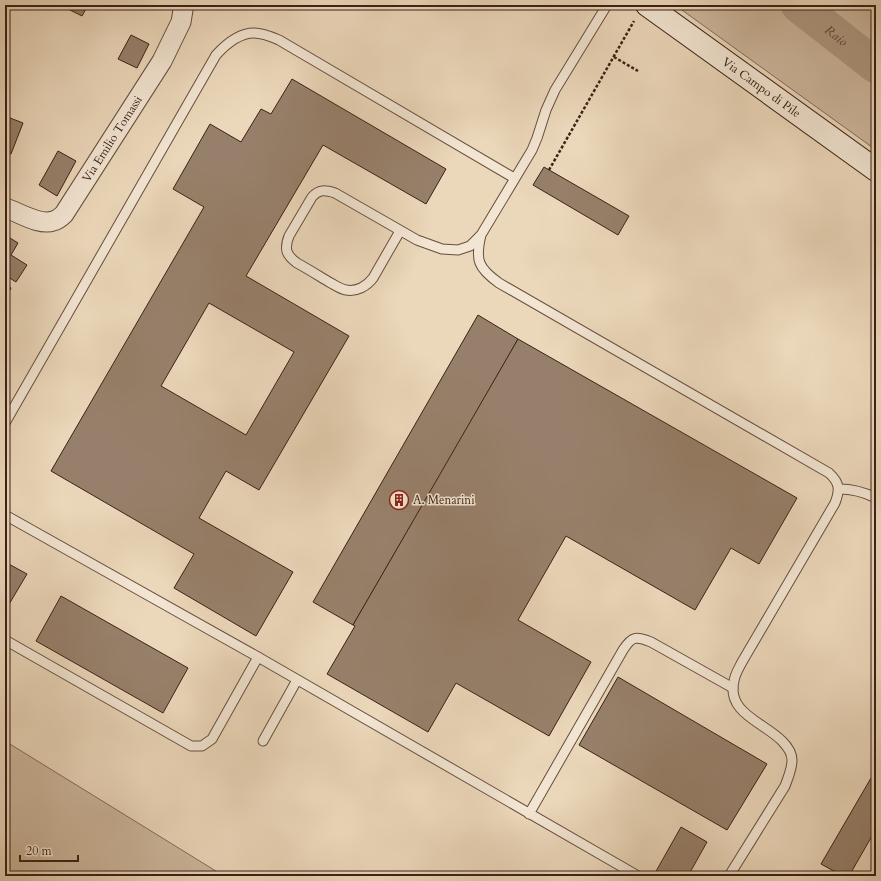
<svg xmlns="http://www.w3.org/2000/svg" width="881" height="881" font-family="Cardo,serif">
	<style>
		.green { fill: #cdb89e; stroke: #846c5a }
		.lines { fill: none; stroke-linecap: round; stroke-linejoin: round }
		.river { stroke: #af9982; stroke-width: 35 }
		.building { fill: #97806b; stroke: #3b2116; fill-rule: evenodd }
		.lane-casing { stroke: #674e3f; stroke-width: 11 }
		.street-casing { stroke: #674e3f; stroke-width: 21 }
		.secondary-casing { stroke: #3b2116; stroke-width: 24 }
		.path { stroke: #3b2116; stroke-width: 2.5; stroke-dasharray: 3 2; stroke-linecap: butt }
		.lane { stroke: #f2e5d2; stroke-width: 9 }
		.street { stroke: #f2e5d2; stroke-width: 19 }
		.secondary { stroke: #f2e5d2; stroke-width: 22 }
		.labels { text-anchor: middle; stroke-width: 3; stroke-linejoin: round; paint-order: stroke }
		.street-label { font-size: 12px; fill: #3b2116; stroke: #f2e5d2 }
		.poi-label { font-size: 12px; fill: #3b2116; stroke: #f2e5d2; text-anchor: start }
		.water-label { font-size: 13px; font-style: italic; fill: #5e4536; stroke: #f2e5d2 }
	</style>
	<rect width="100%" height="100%" fill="#ebd7ba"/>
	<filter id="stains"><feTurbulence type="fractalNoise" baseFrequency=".005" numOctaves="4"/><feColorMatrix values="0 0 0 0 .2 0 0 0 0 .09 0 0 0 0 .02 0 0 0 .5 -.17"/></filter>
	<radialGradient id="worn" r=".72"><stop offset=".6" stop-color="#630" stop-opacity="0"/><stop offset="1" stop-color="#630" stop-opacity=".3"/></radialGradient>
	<g class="green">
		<path d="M675 5H876V150Z"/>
		<path d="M5 741 224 876H5Z"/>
	</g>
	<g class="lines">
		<path class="river" id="s1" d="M798 5 876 66"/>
	</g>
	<g class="building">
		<path d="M63 5H88L82 16 62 6Z"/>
		<path d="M131 35 149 44 137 68 118 59Z"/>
		<path d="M292 79 446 169 426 204 323 145 246 276 349 336 259 490 226 471 199 518 293 572 256 636 174 588 194 554 51 471 204 207 173 189 210 124 241 142 261 109 271 114ZM209 303 294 352 246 435 161 386Z"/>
		<path d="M5 116 23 123 11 154 5 152Z"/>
		<path d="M58 151 76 161 57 196 39 185Z"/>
		<path d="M544 167 629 216 618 235 533 185Z"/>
		<path d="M5 235 18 243 11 255 27 265 16 282 5 275Z"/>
		<path d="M5 284 11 288 5 299Z"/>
		<path d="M478 315 518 339 485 399 353 625 313 602Z"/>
		<path d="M518 339 797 498 759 564 731 548 695 610 566 536 518 620 591 662 549 736 456 683 428 732 327 674 355 626 353 625Z"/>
		<path d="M5 562 27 574 5 611Z"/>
		<path d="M61 596 188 668 163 713 36 641Z"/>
		<path d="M618 677 767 764 727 830 579 745Z"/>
		<path d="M871 778 876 781V829L849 876H843L821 864Z"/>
		<path d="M681 827 707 842 688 876H661L655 873Z"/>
	</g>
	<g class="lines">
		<defs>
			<g id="lane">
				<path d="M607 5 555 90 546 110 537 138 532 150 481 235C475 260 478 268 499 283L829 473C840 483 840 490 835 503L742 662C739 668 735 674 734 681 726 713 765 723 782 741 787 746 792 753 792 760 792 769 788 778 785 786L729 876"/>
				<path d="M400 231 373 278C367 286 357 292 346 290 340 289 335 285 329 282 319 276 308 269 297 263 286 255 284 249 289 236L312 197C319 189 325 190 335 193L417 240 442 249 458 250 470 246 480 236"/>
				<path d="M5 423 216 55C226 44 239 33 254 33 263 33 272 37 279 40L514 178"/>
				<path d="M839 489C853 489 864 492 876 498"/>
				<path d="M5 515 258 657 638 876"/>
				<path d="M5 640 191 746H202L212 739 258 657"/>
				<path d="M263 741 297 680"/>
				<path d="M529 814 623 650C632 636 636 636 651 642L733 688"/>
			</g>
			<g id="street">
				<path id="s2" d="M5 208C19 212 39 226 53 221 58 220 61 217 64 214L162 61 181 22 183 10 182 5"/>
			</g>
			<g id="secondary">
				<path id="s3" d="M647 5 876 170"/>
			</g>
		</defs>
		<use href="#lane" class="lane-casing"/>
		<use href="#street" class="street-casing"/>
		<use href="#secondary" class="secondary-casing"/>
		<g class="path">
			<path d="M614 57 638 71"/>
			<path d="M549 170 634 21"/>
		</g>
		<use href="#lane" class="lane"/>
		<use href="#street" class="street"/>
		<use href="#secondary" class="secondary"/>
	</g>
	<defs>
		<symbol id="building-ring" viewBox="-11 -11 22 22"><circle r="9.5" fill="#f2e5d2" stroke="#8f2418" stroke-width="1.5"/><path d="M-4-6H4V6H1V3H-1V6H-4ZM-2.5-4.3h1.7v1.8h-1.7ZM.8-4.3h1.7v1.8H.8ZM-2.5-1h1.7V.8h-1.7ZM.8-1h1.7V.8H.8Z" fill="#8f2418"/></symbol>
	</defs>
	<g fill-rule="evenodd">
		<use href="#building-ring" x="388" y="489" width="22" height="22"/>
	</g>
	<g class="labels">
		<g class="street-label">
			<text dy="4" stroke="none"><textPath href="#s3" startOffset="141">Via Campo di Pile</textPath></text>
			<text dy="4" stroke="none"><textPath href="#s2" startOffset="153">Via Emilio Tomassi</textPath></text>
		</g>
		<g class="poi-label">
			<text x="413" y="504">A. Menarini</text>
		</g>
		<g class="water-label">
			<text dy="5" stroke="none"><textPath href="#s1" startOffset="49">Raio</textPath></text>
		</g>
	</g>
	<rect width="881" height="881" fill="none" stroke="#ebd7ba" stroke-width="20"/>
	<rect x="6" y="6" width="869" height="869" fill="none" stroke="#3b2116" stroke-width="2"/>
	<rect x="10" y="10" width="861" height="861" fill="none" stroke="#3b2116"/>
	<path d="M20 855v6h58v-6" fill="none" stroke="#3b2116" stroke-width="2"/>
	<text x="26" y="855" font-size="12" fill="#3b2116" stroke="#f2e5d2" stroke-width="3" paint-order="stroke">20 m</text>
	<rect width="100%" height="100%" filter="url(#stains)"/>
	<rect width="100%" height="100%" fill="url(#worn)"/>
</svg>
